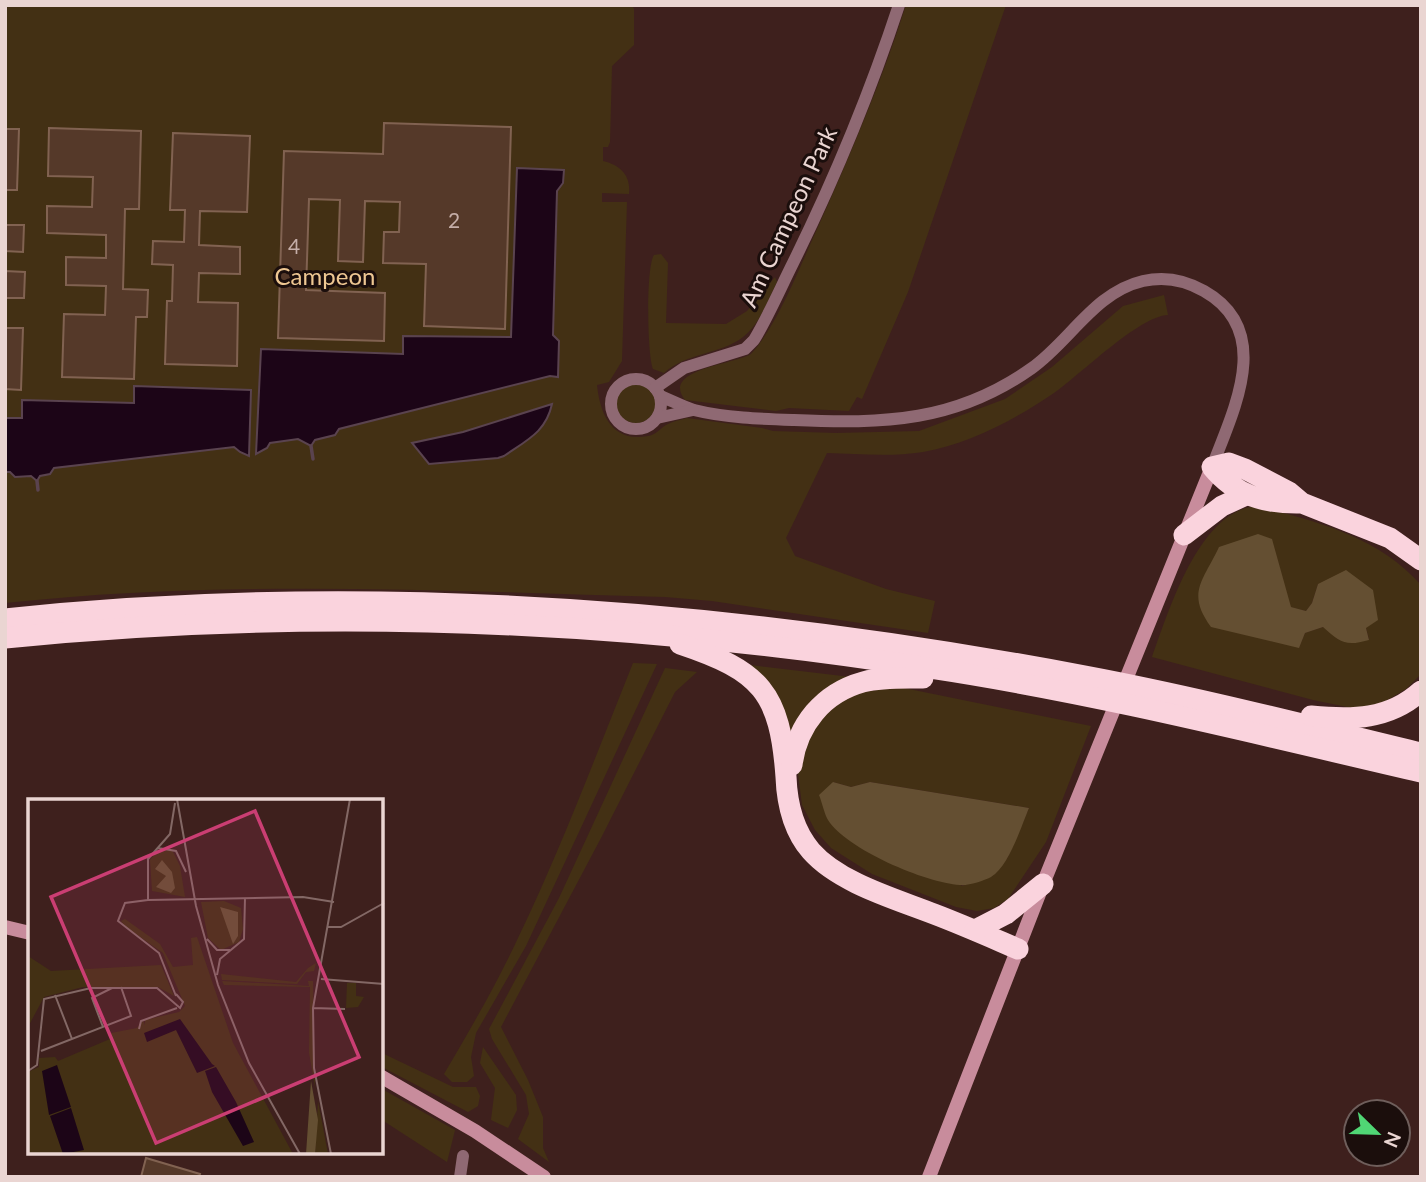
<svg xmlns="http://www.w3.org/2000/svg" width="1426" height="1182" font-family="Lato,sans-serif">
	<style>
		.green { fill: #433014; fill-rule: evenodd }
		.forest { fill: #644f32 }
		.water { fill: #1c0517; stroke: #5a434f; stroke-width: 2 }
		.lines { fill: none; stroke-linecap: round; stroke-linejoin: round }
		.stream { stroke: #5a434f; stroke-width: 3.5 }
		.building { fill: #553929; stroke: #816251; stroke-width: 2 }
		.minor { stroke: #8f6973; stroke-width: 12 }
		.secondary { stroke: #c88c9c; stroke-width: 14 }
		.motorway { stroke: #fad3dd; stroke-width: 21 }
		.labels { text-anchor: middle; stroke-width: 6; stroke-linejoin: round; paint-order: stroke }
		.number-label { font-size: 21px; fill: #c5aea8 }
		.street-label { font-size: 24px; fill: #ead5d2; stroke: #1b0e0c }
		.park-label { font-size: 24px; fill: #eec792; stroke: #1b0e0c }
		.inset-road { fill: none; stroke: #836865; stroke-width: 2 }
		.view { fill: #ca3e73; fill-opacity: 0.15; stroke: #ca3e73; stroke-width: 3.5 }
		.inset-edge { fill: none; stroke: #ead5d2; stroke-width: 3.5 }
	</style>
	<rect width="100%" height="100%" fill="#3e201d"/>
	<g class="green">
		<path d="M5 5H632L634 9V45L612 66 610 142 608 147H603V161C620 165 631 175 629 194L602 193V202H627L622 361 609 382 597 385C600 414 612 443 648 436 655 435 660 429 666 425 673 421 680 420 687 418L762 428 773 431 836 433 919 431 1005 399 1052 367 1123 306 1164 295 1168 315C1139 316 1080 375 1054 393 1016 419 969 444 923 452 892 457 858 454 827 453L786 538 795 556 886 589 935 601 928 633 712 601 665 597C446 591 223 579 5 603Z"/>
		<path d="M906 5H1006L908 292 862 399 857 397 849 411 789 408 776 411 685 400C660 369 737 364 751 354 755 350 761 342 764 337 785 306 802 262 818 227 850 155 882 81 906 5Z"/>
		<path d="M661 254 668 263 666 323 726 324 747 311 775 277 777 282C768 300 760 324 743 337 720 355 687 352 664 373L653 369C647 354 646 266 654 255Z"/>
		<circle cx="636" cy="403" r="20"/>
		<path d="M1256 506C1318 522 1377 536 1421 585V674L1406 689 1384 702 1357 709 1313 700 1152 657C1169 610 1199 511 1256 506ZM1272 539 1290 607 1306 611 1312 603 1318 584 1366 628 1369 639 1323 627 1305 633 1299 647Z"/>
		<path d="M633 663 657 664 526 946 476 1033 471 1057 474 1076 467 1082H452L444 1074C470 1030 496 985 518 938 561 849 596 755 633 663Z"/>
		<path d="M750 665 851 677 791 736Z"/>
		<path d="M665 668 697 672 675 692 601 838 501 1027 528 1080 543 1117V1148L549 1162 518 1139 529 1114 526 1095 492 1039 489 1029 559 898Z"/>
		<path d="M899 687 1091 726 1046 842 1008 899 994 908 977 911 956 907 872 874 831 848 815 830 802 805 798 774 803 747 812 726 844 699 863 692ZM833 782 851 787 870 782 1029 808 1008 857 992 876 962 886Z"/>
		<path d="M483 1047 516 1095 517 1110 508 1128 491 1120 495 1088 480 1063Z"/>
		<path d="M382 1053 453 1087H476L480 1096 478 1106 468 1112 382 1067Z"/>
		<path d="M382 1089 455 1130 447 1162 382 1120Z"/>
	</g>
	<g class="forest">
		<path d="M1258 534 1272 539 1291 607 1306 611 1312 603 1318 584 1346 570 1373 590 1378 620 1366 628 1369 640C1345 647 1340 642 1323 627L1305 633 1299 648 1211 627C1186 593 1203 581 1219 547Z"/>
		<path d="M833 782 851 787 870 782 1029 808C1021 827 1009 866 991 877 983 881 968 886 960 885 926 883 846 849 828 820 824 813 822 802 819 795Z"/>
	</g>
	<g class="water">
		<path d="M517 168 564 170 563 183 557 191 553 335 559 341 558 377 550 376 339 429 335 435 315 440 311 446 298 439 270 443 267 448 256 454 261 349 403 354V336L511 337Z"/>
		<path d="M134 386 251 390 249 456 240 452 234 447 54 468 50 474 40 476 37 481 31 476 15 477 10 472H5V418H22V400L134 403Z"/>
		<path d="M552 404C546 432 527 440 504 456L498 458 429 464 412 443 463 432Z"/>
	</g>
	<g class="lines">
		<g class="stream">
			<path d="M311 446 313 459"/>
			<path d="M37 481 38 490"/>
		</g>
	</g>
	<g class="building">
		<path d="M384 123 511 127 505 329 424 326 426 264 383 263 384 232H399L400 202 365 201 363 262 338 261 340 200 309 199 306 290 385 293 384 341 278 338 284 151 383 154Z"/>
		<path d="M49 128 141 131 139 209H125L123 289 148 290 147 317H136L134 379 62 377 64 314 105 315 106 286 66 285V257L106 258V235L47 233V206L92 207 93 177 48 176Z"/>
		<path d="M5 129H19L17 190H5Z"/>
		<path d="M173 133 250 136 247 212 200 211 199 245 240 247V274L199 273 198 302 238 303 237 366 165 364 167 301H172L173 265 152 264 153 241 184 242 185 210H170Z"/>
		<path d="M5 225H24L23 252 5 251Z"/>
		<path d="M5 271 25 272 24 298H5Z"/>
		<path d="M5 328H23L21 390 5 389Z"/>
		<path d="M146 1158 200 1174 199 1177H141Z"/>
	</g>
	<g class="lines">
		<g class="minor">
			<circle cx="636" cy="404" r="25"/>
			<path d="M655 388 684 368 745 349 754 340C769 315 780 289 793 263 834 180 870 93 899 5"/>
			<path d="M660 396C671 400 683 407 694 410 726 418 762 419 794 420 884 424 956 422 1032 368 1070 341 1095 292 1143 281 1165 276 1185 280 1204 291 1275 331 1233 411 1212 467"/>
			<path d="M657 418 693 410"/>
			<path d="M460 1177 463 1156"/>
		</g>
		<g class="secondary">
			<path d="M5 927 30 933"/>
			<path d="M382 1077 475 1131 544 1177"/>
			<path d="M929 1177 1043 884 1212 467"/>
		</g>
		<g class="motorway">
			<path d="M1302 503C1265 504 1236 496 1212 467L1229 463 1245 469 1289 492 1302 503 1390 538 1421 560"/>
			<path d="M1184 535 1222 506 1246 495"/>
			<path d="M5 619C364 581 731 609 1085 676 1197 697 1309 726 1421 753"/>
			<path d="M5 638C312 607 625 620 929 668 1095 693 1257 734 1421 772"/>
			<path d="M680 644C761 671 780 692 786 777 787 804 793 830 811 851 839 883 896 899 934 914 963 925 990 937 1018 949"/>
			<path d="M1311 716C1352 720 1389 720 1421 691"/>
			<path d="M792 765C797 725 823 693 863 682 882 677 903 678 923 678"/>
			<path d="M975 930 1006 914 1043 884"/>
		</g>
	</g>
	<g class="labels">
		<g class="number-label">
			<text x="454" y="228">2</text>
			<text x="294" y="254">4</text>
		</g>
		<g class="street-label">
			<text transform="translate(789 217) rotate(-65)" y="8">Am Campeon Park</text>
		</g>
		<g class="park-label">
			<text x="325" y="285">Campeon</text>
		</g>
	</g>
	<g transform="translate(28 799)">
		<rect width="355" height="355" fill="#3e201d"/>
		<path d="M144 51 152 67 157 98 124 92 122 61 129 52ZM196 102 213 109 215 130 211 143 193 151 180 139 173 103ZM97 120 132 145 145 168 165 166 163 139 169 138 205 244 265 355H0V273L11 268V259L27 258 30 262 82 240 83 234 109 229 115 221 117 226V221L151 213 157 207 135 154 98 128 93 122ZM0 157 23 172 133 166 146 197 130 188H55L16 198 0 228ZM288 164 286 172 278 173 269 185 194 181 193 175 268 183 280 169ZM194 182 281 187 280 182H285L287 288 281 254 282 188 196 186ZM319 184H328V197L336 198 330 208 318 209ZM290 302 300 355H287Z" fill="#433014"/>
		<path d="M134 61 144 73 147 89 143 94 128 88 138 77 127 70ZM192 108 210 113V137L205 145ZM283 282 290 321 287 355H278Z" fill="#644f32"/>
		<path d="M152 220 184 265 187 267 169 274 148 231 119 243 116 234ZM29 266 43 308 21 316 14 272ZM188 268 208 303 226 343 215 347 184 293 177 272ZM43 309 56 351 35 355 22 317Z" fill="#1c0517"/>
		<path class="inset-road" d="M149 0 168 107 190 186 221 264 272 355M130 49 148 52 158 73M120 101 97 104 90 122 131 154 148 197M120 101 275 98 306 103M120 101V60L142 35 147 4M299 128H313L356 104M179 140 189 151H202M189 176 192 160 216 140 217 99M293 180 356 185M27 196 44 240M285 209 317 210M75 228 64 199 84 189M111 230 113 222 149 209M13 252 103 217 93 188M0 272 9 266 16 200 63 189H129L152 209 155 203 148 195M303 355 286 269 285 209 322 0"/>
		<path class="view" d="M227 12 331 258 128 344 23 98Z"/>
		<rect width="355" height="355" class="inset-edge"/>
	</g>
	<rect width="1426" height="1182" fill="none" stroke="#ead5d2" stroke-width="14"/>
	<g transform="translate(1377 1133) rotate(113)"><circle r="33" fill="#1b0e0c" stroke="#6e5e5b" stroke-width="2"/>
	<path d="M0-5L12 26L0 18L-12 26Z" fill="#50d675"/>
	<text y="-10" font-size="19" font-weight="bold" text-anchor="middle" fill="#ead5d2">N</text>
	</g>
</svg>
